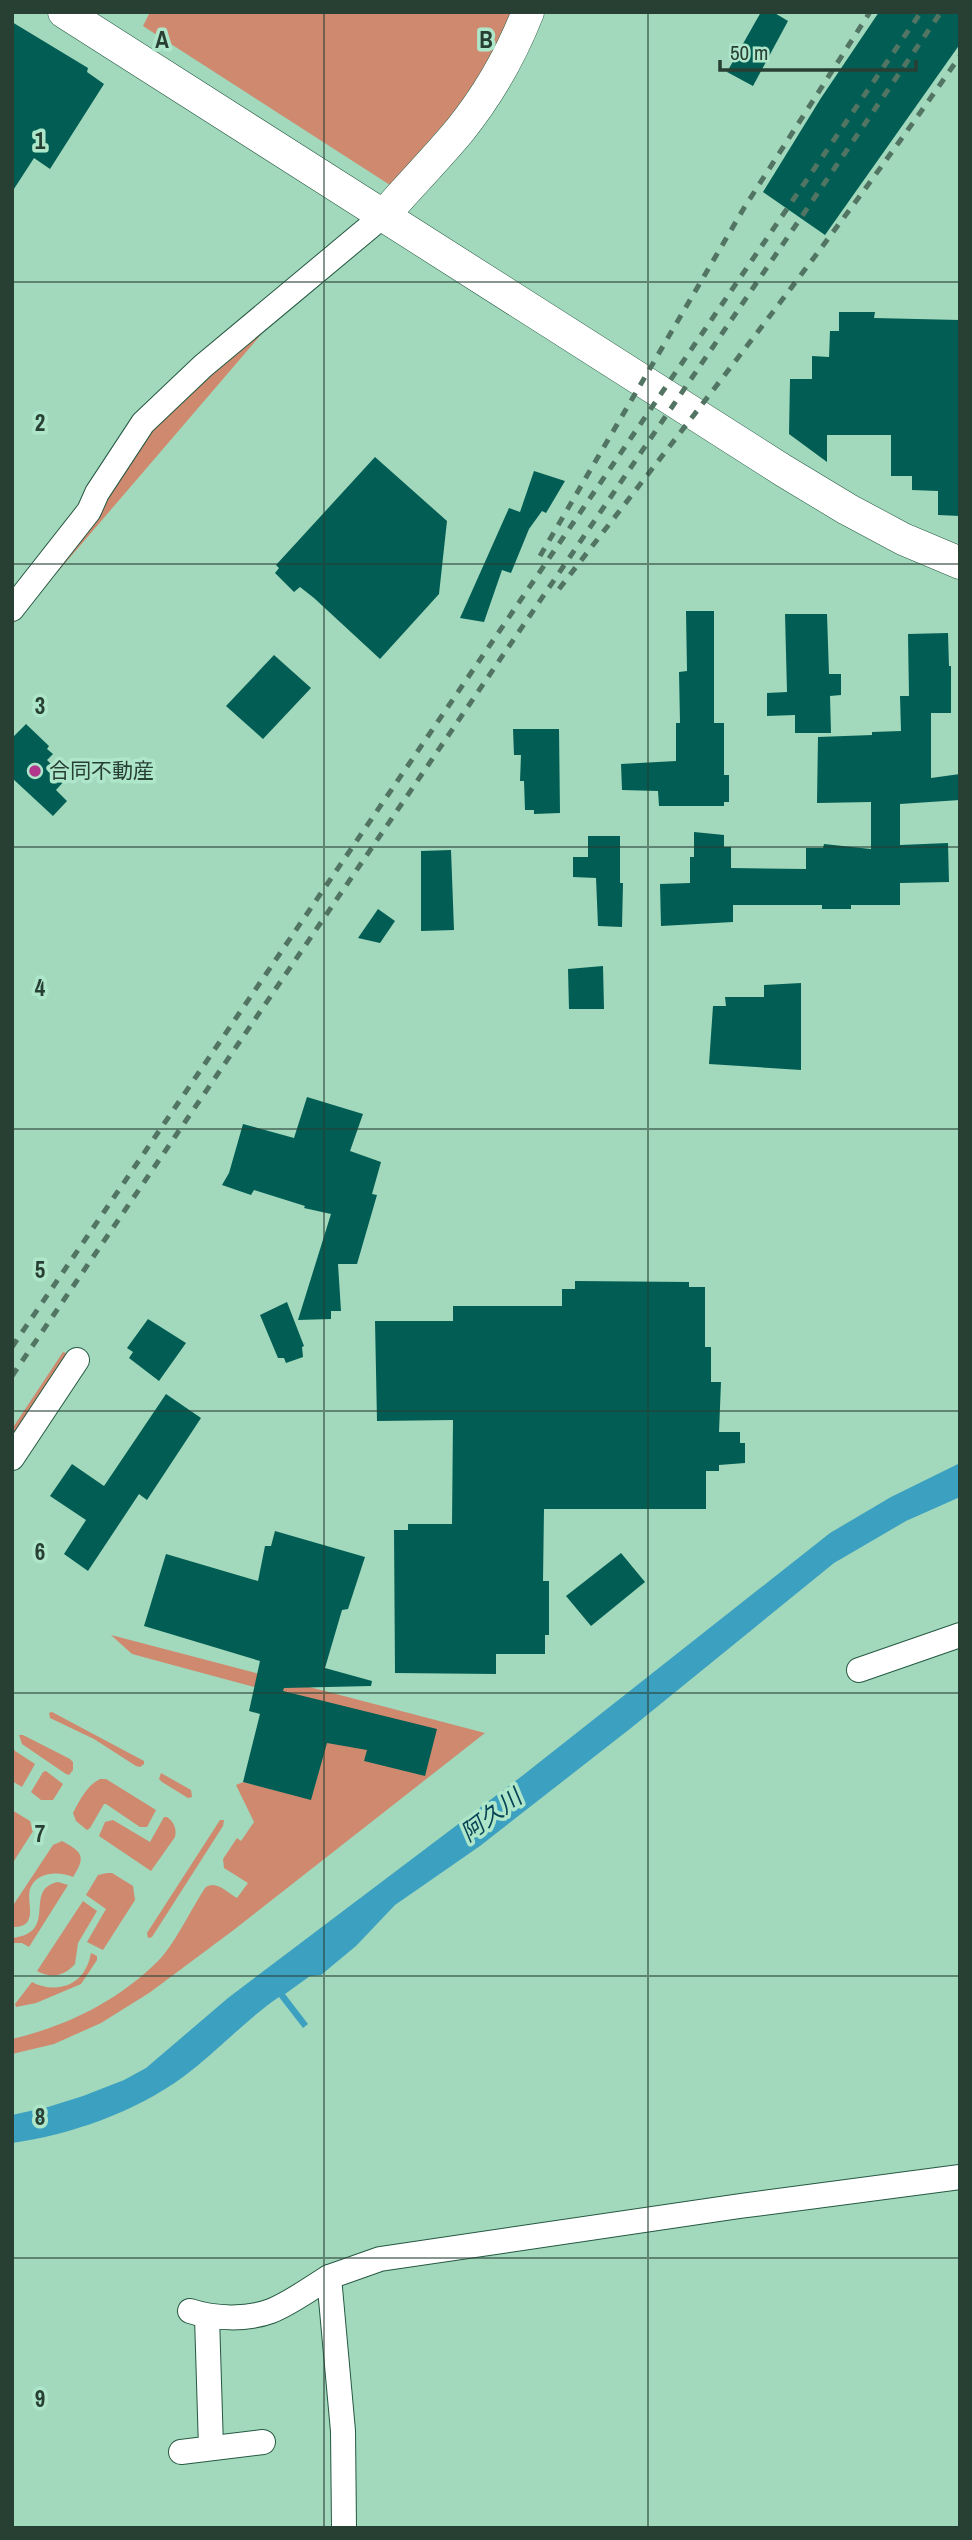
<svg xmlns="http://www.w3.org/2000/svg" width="972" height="2540" font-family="'Archivo Narrow','Noto Sans JP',sans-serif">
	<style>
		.green { fill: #cf896e }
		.water { fill: #3ca1c1 }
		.building { fill: #025e54 }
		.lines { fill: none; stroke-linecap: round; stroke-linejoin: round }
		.minor-casing { stroke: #255942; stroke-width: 26 }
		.tertiary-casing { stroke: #255942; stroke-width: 33 }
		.minor { stroke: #fff; stroke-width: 24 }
		.tertiary { stroke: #fff; stroke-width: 32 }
		.rail { stroke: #527463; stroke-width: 5; stroke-dasharray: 9 9; stroke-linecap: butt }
		.grid { fill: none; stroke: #283f34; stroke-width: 2; stroke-opacity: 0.55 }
		.poi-dot { fill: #b0378b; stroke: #aee6c9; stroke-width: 2.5 }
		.labels { text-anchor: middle; stroke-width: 7; stroke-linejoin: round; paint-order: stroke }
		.poi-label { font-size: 21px; fill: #283f34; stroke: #aee6c9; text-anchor: start }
		.water-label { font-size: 23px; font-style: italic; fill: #084455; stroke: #aee6c9 }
		.grid-label { font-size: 23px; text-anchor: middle; font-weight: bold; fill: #283f34; stroke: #aee6c9; stroke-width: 7; stroke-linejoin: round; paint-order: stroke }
	</style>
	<rect width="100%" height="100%" fill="#a2d8bc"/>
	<g class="green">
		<path d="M150 12H516L490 65 449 118 390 185 143 26Z"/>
		<path d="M277 316 12 625 105 501 149 427Z"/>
		<path d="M63 1352 69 1354 12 1439V1429Z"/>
		<path d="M111 1635 485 1733 231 1932 149 1993 101 2023 54 2044 12 2054V2039C67 2026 118 2001 158 1961 173 1947 193 1906 205 1888 216 1879 227 1893 237 1898L248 1883 224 1868 223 1859 237 1838 241 1841 254 1822 236 1785 243 1782 294 1795 311 1728 321 1705 132 1654Z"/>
		<path d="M52 1712 144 1761V1764L140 1767 136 1766 94 1739 50 1718 49 1713Z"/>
		<path d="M19 1735H23L70 1759 73 1762V1770L69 1775 66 1774 22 1744Z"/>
		<path d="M12 1745 15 1751 35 1764 22 1787 12 1781Z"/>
		<path d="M46 1771 63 1784 53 1800H41L31 1792 43 1772Z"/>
		<path d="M161 1773 191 1790 192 1797 188 1798 162 1782 159 1779Z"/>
		<path d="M100 1779H106L156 1810 147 1827H140L106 1804H104L90 1828 87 1830 76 1821 73 1813C80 1800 87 1785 100 1779Z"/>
		<path d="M12 1810 30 1821 33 1831 12 1864Z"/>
		<path d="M164 1817H167C174 1822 177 1829 175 1837L151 1871 99 1836 105 1822 113 1820 150 1842Z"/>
		<path d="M220 1820H224L223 1826 152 1937 148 1938 147 1933Z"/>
		<path d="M62 1841C83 1852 86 1857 73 1877 60 1871 36 1871 30 1889 26 1903 40 1928 12 1927V1907L53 1845Z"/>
		<path d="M107 1873H112L133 1886 135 1900 103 1950 87 1942 106 1909 86 1895 98 1875Z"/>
		<path d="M58 1882 68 1885 29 1947 22 1943H12V1938C60 1933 22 1889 58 1882Z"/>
		<path d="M83 1901 97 1911 78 1943 75 1964C64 1976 52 1979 37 1971Z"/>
		<path d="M91 1953 97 1956V1960L81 1984 36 2003 16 2007 15 2004 32 1982C50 1992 76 1989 86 1968 89 1963 90 1957 91 1953Z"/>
	</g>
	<path class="water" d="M960 1463V1497L906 1521 834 1563 631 1728 480 1846 395 1905 356 1946 321 1975 310 1976 285 1994 308 2024 303 2028 279 1997C244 2021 217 2052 183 2077 135 2112 70 2135 12 2143V2115L48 2107 83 2096 124 2080 146 2068 228 1998 522 1776 830 1533 891 1497Z"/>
	<g class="building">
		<path d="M761 12H773L788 21 753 86 727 72Z"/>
		<path d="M879 12H960V44L825 235 763 192 821 98Z"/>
		<path d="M12 22 88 68 87 72 104 84 50 169 34 158 12 192Z"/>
		<path d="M839 312H875L874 318 960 320V516L938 515V491L912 490V476H891V435H827V462L789 434 790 379H812V356L829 357 830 331H839Z"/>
		<path d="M375 457 447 521 439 594 380 659 314 598 300 587 294 592 275 573 279 568 276 565Z"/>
		<path d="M534 471 565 481 546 513 542 511 529 529 511 573 502 570 484 622 460 618 509 508 520 512Z"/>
		<path d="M686 611H714V723H724V775H729V802H724V806H659L658 791 622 790 621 764 676 761V723H680L679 672 687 671Z"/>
		<path d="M785 614H827L829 674H841V695L830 696 831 733H795V715L767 716V693L787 692Z"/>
		<path d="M948 633 949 666H951V713H931V778L960 774V800L900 804V845L948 843 949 882 900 883V905H851V909H822V905H733V922L661 926 660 884 690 883V857H694V832L724 835V847H731V868L806 869V848H823L824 844 871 849V802L817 803 818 737 872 735V732L901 731 900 696H909L908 634Z"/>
		<path d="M274 655 311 688 263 739 226 706Z"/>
		<path d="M26 724 49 746 47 749 53 754 47 760 66 779 56 790 67 801 53 816 12 778V738Z"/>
		<path d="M513 729H559L560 813 534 814V810H525L524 781H520L521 755H514Z"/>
		<path d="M588 836H620V883H623L622 927 598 926 596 878 573 877V857H588Z"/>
		<path d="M451 850 454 930 421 931V851Z"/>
		<path d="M378 909 395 921 380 943 358 938Z"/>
		<path d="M603 966 604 1009H569L568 969Z"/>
		<path d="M801 983V1070L709 1064 713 1006H726L725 997H764V985Z"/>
		<path d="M307 1097 363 1114 350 1151 381 1162 372 1194 377 1195 357 1264H338L341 1311H331V1319L298 1320 331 1214 304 1208 305 1206 254 1190 251 1195 222 1185 229 1173 243 1124 294 1138Z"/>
		<path d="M575 1281 689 1282V1287H705V1347H711V1382H721L719 1432H740V1443H745V1463L719 1465V1471H706V1509H544L543 1581H549V1635H545V1654H496V1674L395 1673 394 1530H408V1524H452L453 1420 377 1421 375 1321H453V1306H562V1289H575Z"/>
		<path d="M287 1302 304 1346 302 1347 303 1357 286 1363 284 1358H278L260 1315Z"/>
		<path d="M148 1319 186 1343 159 1381 129 1358 133 1352 127 1348Z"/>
		<path d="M166 1394 201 1418 147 1500 139 1494 88 1571 64 1554 86 1520 50 1496 72 1464 104 1486Z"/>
		<path d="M275 1531 365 1557 348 1609 342 1610 325 1668 372 1681 371 1686 284 1688 283 1691 437 1729 425 1776 364 1761 367 1750 327 1743 311 1800 243 1782 260 1714 249 1711 260 1661 144 1626 166 1554 258 1581 265 1546H271Z"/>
		<path d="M621 1553 645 1582 591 1626 566 1596Z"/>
	</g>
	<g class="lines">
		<defs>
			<g id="minor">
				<path d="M12 609 89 511 97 493 143 423 203 366 384 215"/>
				<path d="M12 1458 77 1360"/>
				<path d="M859 1670 960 1635"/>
				<path d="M190 2311C214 2319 247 2320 271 2311 291 2303 311 2288 329 2277"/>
				<path d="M207 2317 211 2448"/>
				<path d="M181 2452 263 2442"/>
				<path d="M344 2528 343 2431 329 2277 380 2259 740 2206 960 2177"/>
			</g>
			<g id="tertiary">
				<path d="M64 12 784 471 847 509 903 539 960 563"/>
				<path d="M384 215C409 186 436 159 460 130 489 94 511 55 528 12"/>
			</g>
		</defs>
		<use href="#minor" class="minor-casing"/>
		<use href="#tertiary" class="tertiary-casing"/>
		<use href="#minor" class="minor"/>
		<use href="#tertiary" class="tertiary"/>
		<g class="rail">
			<path d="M540 556 744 208 870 12"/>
			<path d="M559 589C695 413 833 239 960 56"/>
			<path d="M12 1347 921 12"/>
			<path d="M12 1376 941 12"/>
		</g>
	</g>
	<path class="grid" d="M324 12V2528M648 12V2528M12 282H960M12 564H960M12 847H960M12 1129H960M12 1411H960M12 1693H960M12 1976H960M12 2258H960"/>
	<circle class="poi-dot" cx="35" cy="771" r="7"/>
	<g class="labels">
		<g class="poi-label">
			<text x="49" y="778">合同不動産</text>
		</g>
		<g class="water-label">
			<text transform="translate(491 1815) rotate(-37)" y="8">阿久川</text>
		</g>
	</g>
	<g class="grid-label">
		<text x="162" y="48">A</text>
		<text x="486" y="48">B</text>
		<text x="40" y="149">1</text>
		<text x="40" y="431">2</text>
		<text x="40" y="714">3</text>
		<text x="40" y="996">4</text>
		<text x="40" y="1278">5</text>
		<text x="40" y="1560">6</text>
		<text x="40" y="1842">7</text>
		<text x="40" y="2125">8</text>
		<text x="40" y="2407">9</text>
	</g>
	<rect width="972" height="2540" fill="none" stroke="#283f34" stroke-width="28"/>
	<path d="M720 60v10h196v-10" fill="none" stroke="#283f34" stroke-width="3.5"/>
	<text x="730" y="60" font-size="21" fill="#283f34" stroke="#aee6c9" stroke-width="5" paint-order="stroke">50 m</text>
</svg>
